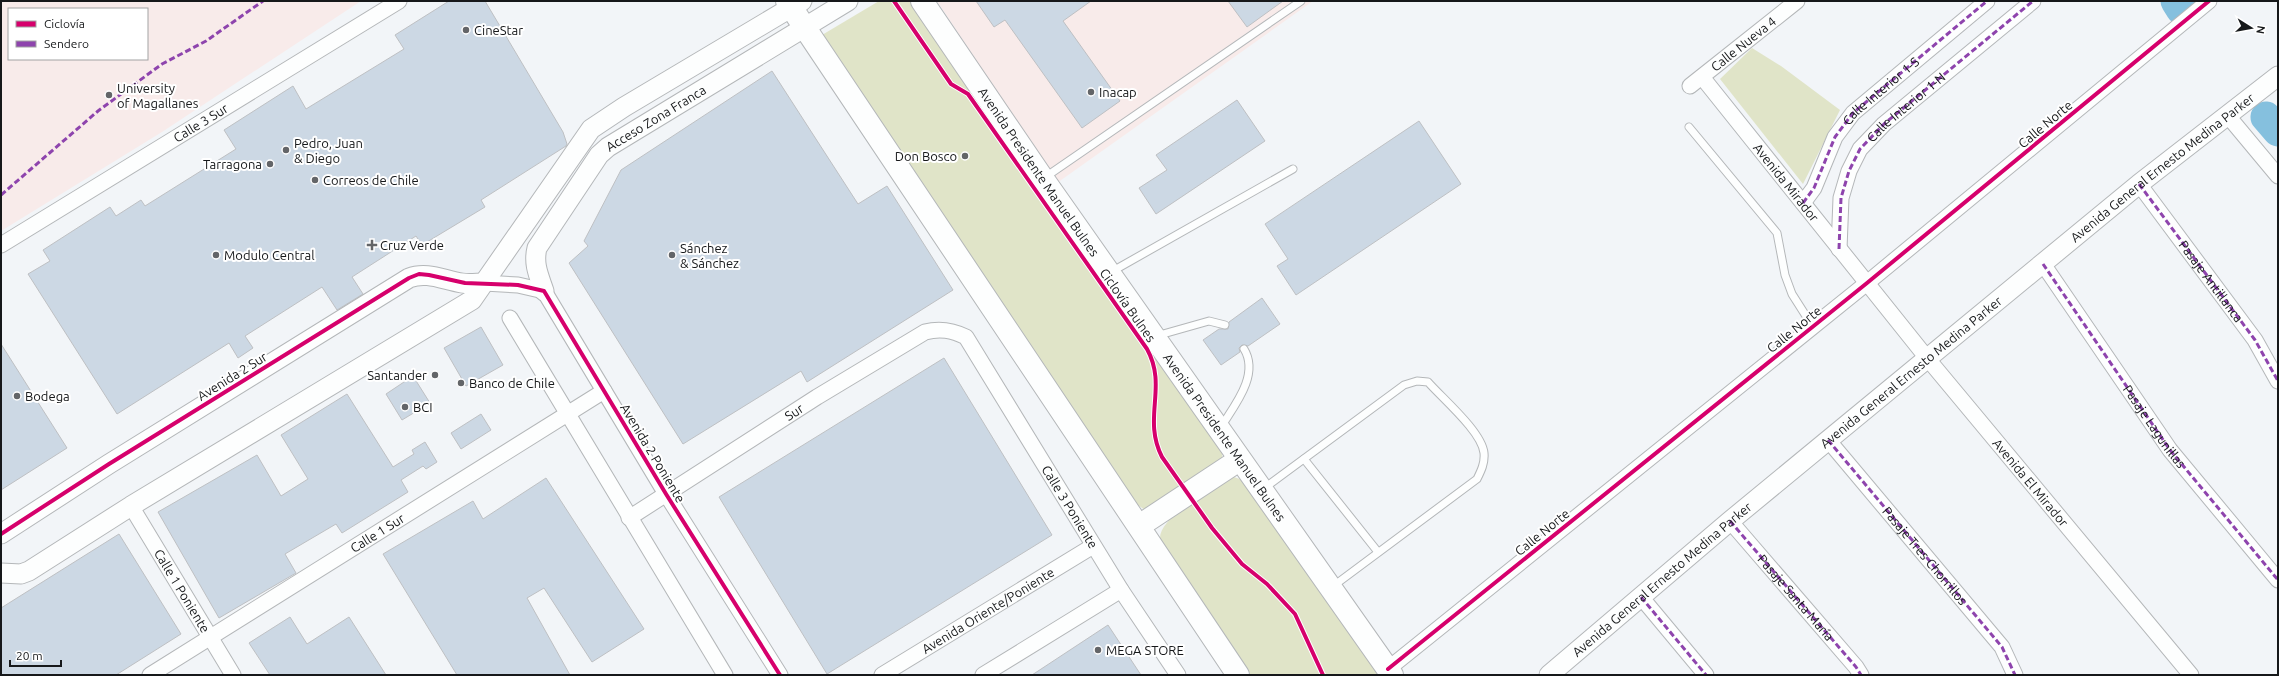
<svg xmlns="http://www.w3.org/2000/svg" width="2279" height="676" font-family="Ubuntu,sans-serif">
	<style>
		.education { fill: #f8ebea; fill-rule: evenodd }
		.green { fill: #e0e4c8 }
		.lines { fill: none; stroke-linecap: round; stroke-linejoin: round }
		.river { stroke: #85c0de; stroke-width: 31 }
		.building { fill: #ccd8e4; stroke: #bec0c3 }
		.service-casing { stroke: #b4b7b9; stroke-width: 9 }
		.minor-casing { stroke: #b4b7b9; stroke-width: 17 }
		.tertiary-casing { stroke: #b4b7b9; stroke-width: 21 }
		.primary-casing { stroke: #b4b7b9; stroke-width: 24 }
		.service { stroke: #fdfefe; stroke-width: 7 }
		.minor { stroke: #fdfefe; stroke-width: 15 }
		.tertiary { stroke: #fdfefe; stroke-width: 19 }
		.primary { stroke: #fdfefe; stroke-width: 22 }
		.quiet { stroke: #8e44ad; stroke-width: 3; stroke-dasharray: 6 3; stroke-linecap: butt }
		.cycleway-casing { stroke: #fff; stroke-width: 6 }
		.cycleway { stroke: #d6006c; stroke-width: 4 }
		.poi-dot { fill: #636568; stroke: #fff; stroke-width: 1.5 }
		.labels { text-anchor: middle; stroke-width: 4; stroke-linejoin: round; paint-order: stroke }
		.poi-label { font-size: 13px; fill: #16181a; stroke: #fff; text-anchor: start }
		.street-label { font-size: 13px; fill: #16181a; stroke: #fff }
	</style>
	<rect width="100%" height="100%" fill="#f2f5f8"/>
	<g class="education">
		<path d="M1 1H361L162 132 1 231ZM9 9H147V59H9Z"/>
		<path d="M937 1H1313L1057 183Z"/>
	</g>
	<g class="green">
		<path d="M879 1H916L1223 449 1222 458 1218 463 1145 510 1135 503 822 35Z"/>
		<path d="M1752 48 1781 66 1840 110 1803 184 1720 79Z"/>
		<path d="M1234 477 1245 481 1381 675H1251L1160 538C1160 516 1211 491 1228 479Z"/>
	</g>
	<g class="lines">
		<g class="river">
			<path d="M2176 1 2181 9"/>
			<path d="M2266 117 2278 131"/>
		</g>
	</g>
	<g class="building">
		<path d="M449 1H485L563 132 567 144 566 146 481 200 485 207 422 245 416 236 352 277 363 294 337 310 322 287 245 336 253 348 238 358 229 343 117 414 28 274 50 261 43 250 110 207 116 216 141 200 145 206 236 149 224 130 293 86 306 109 404 49 395 35Z"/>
		<path d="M976 1H1091L1063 21 1120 101 1082 128 1005 20 994 27Z"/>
		<path d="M1228 1H1283L1247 27Z"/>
		<path d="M772 71 858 204 887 186 953 290 807 382 801 371 683 444 569 263 588 246 584 241 621 170Z"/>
		<path d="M1237 100 1265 141 1156 214 1139 188 1167 170 1156 155Z"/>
		<path d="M1419 121 1461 184 1296 295 1277 266 1288 259 1265 224Z"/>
		<path d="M1262 298 1280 324 1248 346 1242 345 1239 348 1240 352 1221 365 1203 340 1219 329H1228L1229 322Z"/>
		<path d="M481 327 503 365 466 386 444 348Z"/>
		<path d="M1 344 67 448 1 490Z"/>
		<path d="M944 358 1052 535 827 674 719 497Z"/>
		<path d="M413 376 430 403 402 420 386 394Z"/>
		<path d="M347 394 393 467 414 454 412 450 425 442 437 462 426 469 423 466 401 480 408 492 342 533 336 524 285 554 296 573 219 618 158 512 257 455 281 496 308 479 281 435Z"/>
		<path d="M481 414 491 430 461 449 451 433Z"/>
		<path d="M546 478 644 629 592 662 544 588 527 598 570 675H457L383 554 473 501 483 519Z"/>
		<path d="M119 534 181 634 116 675H1V608Z"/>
		<path d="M290 617 307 644 349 617 386 675H270L249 643Z"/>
		<path d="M1108 625 1141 675H1032Z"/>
	</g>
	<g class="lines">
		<defs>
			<g id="service">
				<path d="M1689 127 1777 233 1785 275 1792 294 1813 327"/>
				<path d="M1044 178 1301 1"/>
				<path d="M1111 272 1293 169"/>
				<path d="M1156 336 1209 321 1225 325"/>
				<path d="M1221 427C1234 406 1260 375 1244 349"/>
				<path d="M1304 459 1378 552"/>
				<path d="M1263 489 1404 385 1417 381 1428 382C1443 399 1482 432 1484 453 1485 463 1481 471 1477 479L1332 587"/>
			</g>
			<g id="minor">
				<path id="s1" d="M1702 77 1927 358 2191 675"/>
				<path id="s2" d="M1690 86 1797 1"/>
				<path d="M2228 116 2278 176"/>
				<path d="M2139 184 2255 340 2278 381"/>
				<path id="s3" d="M1803 203 1814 188 1835 137 1853 113 1987 1"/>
				<path id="s4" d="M1 245 399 1"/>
				<path id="s5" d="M1839 249 1841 198 1849 171 1860 149 1884 124 2033 1"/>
				<path id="s6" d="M2043 264 2170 450 2278 580"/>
				<path d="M484 283 518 285 544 291 666 494 780 675"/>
				<path d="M510 318 725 675"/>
				<path id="s7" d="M1828 440 2002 647 2015 675"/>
				<path id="s8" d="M131 506 233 675"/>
				<path id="s9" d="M629 518 817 397 925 332C940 328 952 330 966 337L1121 590 1178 675"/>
				<path id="s10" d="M1730 521 1856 667 1861 675"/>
				<path d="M1641 597 1706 675"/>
				<path d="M1388 669 1867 283 2209 1"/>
				<path id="s11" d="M150 675 604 391"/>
				<path id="s12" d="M882 675 1093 546"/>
				<path d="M983 675 1121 590"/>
			</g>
			<g id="tertiary">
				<path id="s13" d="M544 291C539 276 533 264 537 248L599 155 608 147 848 1"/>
				<path d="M1 534 109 464 409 278C427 271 443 280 462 283 469 284 477 283 484 283"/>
				<path d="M1 573 21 574 29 571 131 506 472 300 591 129 624 107 802 1"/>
				<path id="s14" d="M1549 675 1730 521 2139 184 2278 76"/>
			</g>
			<g id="primary">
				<path d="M787 1 1238 675"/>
				<path id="s15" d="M922 1 1043 179 1392 675"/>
				<path d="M1139 526 1239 460"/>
			</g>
		</defs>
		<use href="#service" class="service-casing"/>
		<use href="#minor" class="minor-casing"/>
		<use href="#tertiary" class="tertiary-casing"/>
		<use href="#primary" class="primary-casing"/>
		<use href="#service" class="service"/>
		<use href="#minor" class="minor"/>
		<use href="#tertiary" class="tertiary"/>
		<use href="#primary" class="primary"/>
		<g class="quiet">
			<path id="s16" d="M2139 184 2255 340 2278 381"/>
			<path d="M1 195 98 111 162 64 206 41 263 1"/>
			<path d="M1803 203 1814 188 1835 137 1853 113 1987 1"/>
			<path d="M1839 249 1841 198 1849 171 1860 149 1884 124 2033 1"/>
			<path d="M2043 264 2170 450 2278 580"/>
			<path d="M1828 440 2002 647 2015 675"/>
			<path d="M1730 521 1856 667 1861 675"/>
			<path d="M1641 597 1706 675"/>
		</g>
		<defs>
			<g id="cycleway">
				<path d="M894 1 951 84 968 94 1147 349C1168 387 1142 418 1162 457L1212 528 1242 564 1267 584 1295 614 1323 675"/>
				<path d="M1 534 109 464 409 278 419 274 429 275 465 283 518 285 544 291 666 494 780 675"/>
				<path d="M1388 669 1867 283 2209 1"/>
			</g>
		</defs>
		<use href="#cycleway" class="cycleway-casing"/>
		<use href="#cycleway" class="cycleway"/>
	</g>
	<g class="poi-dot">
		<circle cx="466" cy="30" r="4"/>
		<circle cx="1091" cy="92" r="4"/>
		<circle cx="109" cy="95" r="4"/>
		<circle cx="286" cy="150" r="4"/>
		<circle cx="965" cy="156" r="4"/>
		<circle cx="270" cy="164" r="4"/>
		<circle cx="315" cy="180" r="4"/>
		<path d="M370 239h4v4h4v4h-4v4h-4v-4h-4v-4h4z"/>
		<circle cx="216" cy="255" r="4"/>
		<circle cx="672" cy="255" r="4"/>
		<circle cx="435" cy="375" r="4"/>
		<circle cx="461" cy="383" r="4"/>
		<circle cx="17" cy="396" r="4"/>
		<circle cx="405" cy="407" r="4"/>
		<circle cx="1098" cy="650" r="4"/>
	</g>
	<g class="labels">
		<g class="poi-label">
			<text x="474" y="35">CineStar</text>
			<text x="117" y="93">University<tspan x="117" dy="15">of Magallanes</tspan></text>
			<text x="1099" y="97">Inacap</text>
			<text x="294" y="148">Pedro, Juan<tspan x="294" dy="15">&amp; Diego</tspan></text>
			<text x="957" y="161" text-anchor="end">Don Bosco</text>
			<text x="262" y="169" text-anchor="end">Tarragona</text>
			<text x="323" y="185">Correos de Chile</text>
			<text x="380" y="250">Cruz Verde</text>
			<text x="680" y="253">Sánchez<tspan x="680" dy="15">&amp; Sánchez</tspan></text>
			<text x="224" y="260">Modulo Central</text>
			<text x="427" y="380" text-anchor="end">Santander</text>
			<text x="469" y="388">Banco de Chile</text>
			<text x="25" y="401">Bodega</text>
			<text x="413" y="412">BCI</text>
			<text x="1106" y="655">MEGA STORE</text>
		</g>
		<g class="street-label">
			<text dy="5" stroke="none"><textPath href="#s2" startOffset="68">Calle Nueva 4</textPath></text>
			<text dy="5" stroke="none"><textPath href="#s3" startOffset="139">Calle Interior 1-S</textPath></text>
			<text dy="5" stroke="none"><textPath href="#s5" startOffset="166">Calle Interior 1-N</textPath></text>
			<text dy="5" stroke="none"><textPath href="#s13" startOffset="224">Acceso Zona Franca</textPath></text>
			<text dy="5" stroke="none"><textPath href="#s4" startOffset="234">Calle 3 Sur</textPath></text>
			<text transform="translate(2045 124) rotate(-40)" y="5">Calle Norte</text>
			<text dy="5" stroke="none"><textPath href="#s14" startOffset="796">Avenida General Ernesto Medina Parker</textPath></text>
			<text dy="5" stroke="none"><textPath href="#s15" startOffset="207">Avenida Presidente Manuel Bulnes</textPath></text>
			<text dy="5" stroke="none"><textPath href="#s1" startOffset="135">Avenida Mirador</textPath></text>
			<text dy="5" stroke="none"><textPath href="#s16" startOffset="121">Pasaje Antillanca</textPath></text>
			<text transform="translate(1128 305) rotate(55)" y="5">Ciclovía Bulnes</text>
			<text transform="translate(1794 329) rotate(-39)" y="5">Calle Norte</text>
			<text dy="5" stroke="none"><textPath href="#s14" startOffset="472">Avenida General Ernesto Medina Parker</textPath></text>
			<text transform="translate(232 376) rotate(-32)" y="5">Avenida 2 Sur</text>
			<text dy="5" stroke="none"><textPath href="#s9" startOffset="196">Sur</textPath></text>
			<text dy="5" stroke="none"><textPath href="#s6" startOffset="197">Pasaje Lagunillas</textPath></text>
			<text dy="5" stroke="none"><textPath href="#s15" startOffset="531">Avenida Presidente Manuel Bulnes</textPath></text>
			<text transform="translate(653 453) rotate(59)" y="5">Avenida 2 Poniente</text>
			<text dy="5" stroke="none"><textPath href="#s1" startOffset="522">Avenida El Mirador</textPath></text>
			<text dy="5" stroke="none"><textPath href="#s9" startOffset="591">Calle 3 Poniente</textPath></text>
			<text transform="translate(1542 532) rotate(-39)" y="5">Calle Norte</text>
			<text dy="5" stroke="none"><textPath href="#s11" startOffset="268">Calle 1 Sur</textPath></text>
			<text dy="5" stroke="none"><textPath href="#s7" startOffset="151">Pasaje Tres Chorrillos</textPath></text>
			<text dy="5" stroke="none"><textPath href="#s14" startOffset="148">Avenida General Ernesto Medina Parker</textPath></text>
			<text dy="5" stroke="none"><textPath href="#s8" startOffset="99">Calle 1 Poniente</textPath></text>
			<text dy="5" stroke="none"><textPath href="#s10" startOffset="101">Pasaje Santa María</textPath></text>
			<text dy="5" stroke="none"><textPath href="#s12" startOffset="124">Avenida Oriente/Poniente</textPath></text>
		</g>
	</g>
	<rect width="2279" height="676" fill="none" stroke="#16181a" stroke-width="4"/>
	<rect x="8" y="8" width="140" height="52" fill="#ffffff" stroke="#a2a3a3"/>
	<rect x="16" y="21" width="20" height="6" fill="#d6006c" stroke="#a2a3a3"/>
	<text x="44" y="28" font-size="12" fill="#16181a">Ciclovía</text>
	<rect x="16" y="41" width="20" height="6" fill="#8e44ad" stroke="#a2a3a3"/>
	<text x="44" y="48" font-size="12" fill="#16181a">Sendero</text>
	<g transform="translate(2251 28) rotate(101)" stroke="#ffffff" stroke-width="3" paint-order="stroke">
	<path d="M0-3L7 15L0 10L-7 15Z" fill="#16181a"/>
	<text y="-6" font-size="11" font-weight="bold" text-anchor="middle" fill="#16181a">N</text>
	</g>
	<path d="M10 660v6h51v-6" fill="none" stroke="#16181a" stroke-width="2"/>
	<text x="16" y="660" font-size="12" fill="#16181a" stroke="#ffffff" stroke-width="3" paint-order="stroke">20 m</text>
</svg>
